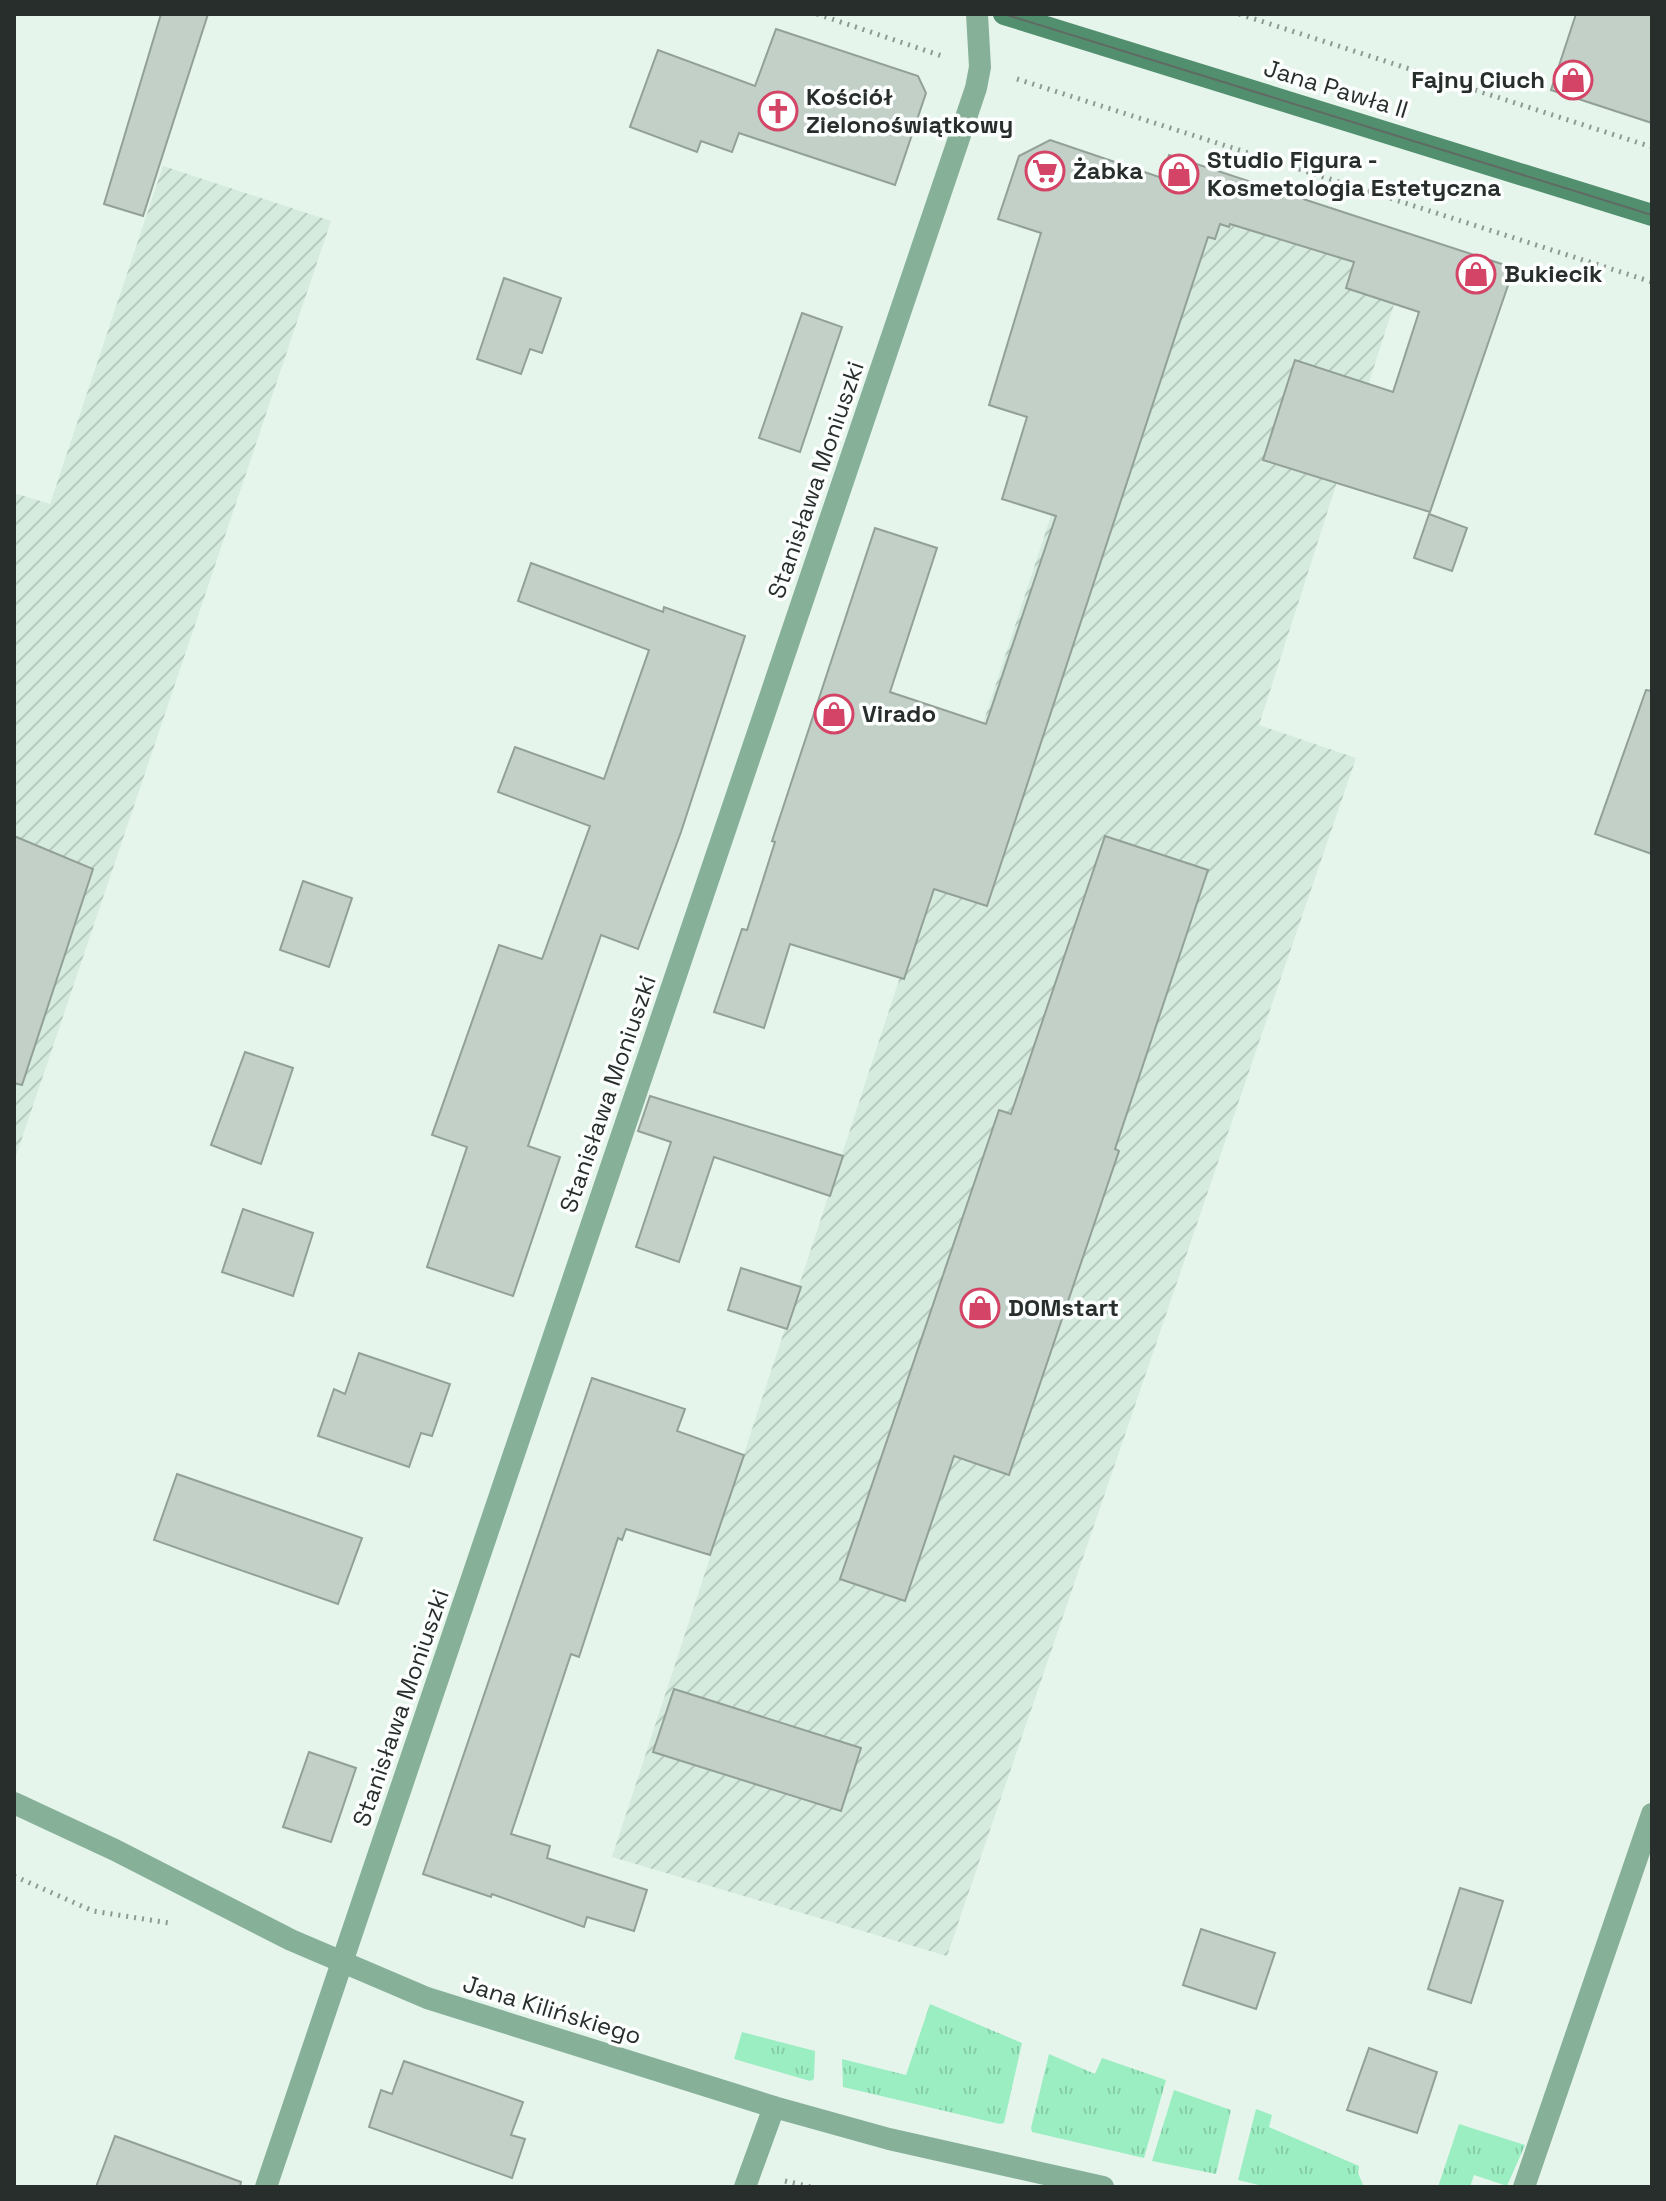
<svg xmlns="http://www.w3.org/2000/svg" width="1666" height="2201" font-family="'Space Grotesk',sans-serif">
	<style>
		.industrial { fill: url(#industrial-furrows) }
		.grass { fill: url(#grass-tufts) }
		.building { fill: #c2d0c8; stroke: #92a098; stroke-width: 2 }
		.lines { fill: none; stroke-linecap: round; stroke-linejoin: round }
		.path { stroke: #8e9992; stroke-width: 5; stroke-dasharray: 2 6; stroke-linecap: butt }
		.minor { stroke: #87b099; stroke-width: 22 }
		.secondary { stroke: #518f6f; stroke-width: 22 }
		.tram { stroke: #616a65; stroke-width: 2 }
		.labels { text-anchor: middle; stroke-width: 7; stroke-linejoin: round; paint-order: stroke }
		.poi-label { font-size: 24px; font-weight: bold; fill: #282e2b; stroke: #fcfffd; text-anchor: start }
		.street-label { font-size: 24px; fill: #282e2b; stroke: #fcfffd }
	</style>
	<defs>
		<pattern id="industrial-furrows" width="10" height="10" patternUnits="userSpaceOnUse" patternTransform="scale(2)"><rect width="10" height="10" fill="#d4ebdd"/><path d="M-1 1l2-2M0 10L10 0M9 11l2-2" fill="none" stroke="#b6cabe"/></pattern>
		<pattern id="grass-tufts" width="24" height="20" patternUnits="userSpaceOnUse" patternTransform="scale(2)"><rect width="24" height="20" fill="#9bedc2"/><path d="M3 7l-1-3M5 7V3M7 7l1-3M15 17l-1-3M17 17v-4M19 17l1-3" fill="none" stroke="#86cca7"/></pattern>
	</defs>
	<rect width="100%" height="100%" fill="#e6f5ec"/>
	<g class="industrial">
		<path d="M1169 155 1416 236 1259 725 1356 758 947 1956 612 1857Z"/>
		<path d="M163 166 331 221 14 1162V493L50 504Z"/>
	</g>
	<g class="grass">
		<path d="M930 2004 1022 2043 1004 2123 1000 2124 843 2087 842 2059 906 2075Z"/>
		<path d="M742 2032 815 2051 814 2079 810 2081 734 2059Z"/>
		<path d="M1049 2054 1095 2074 1102 2058 1166 2080 1144 2158 1032 2132 1031 2128Z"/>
		<path d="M1174 2090 1231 2110 1216 2174 1152 2161Z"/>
		<path d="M1256 2109 1272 2115 1269 2127 1359 2166 1358 2173 1364 2187H1267L1238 2180Z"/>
		<path d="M1459 2124 1525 2145 1507 2186 1474 2175 1470 2187H1438Z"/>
	</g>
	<g class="building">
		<path d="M161 14H208L143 216 104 204Z"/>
		<path d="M1576 14H1652V123L1551 90Z"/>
		<path d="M776 29 918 76 926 93 895 185 739 133 732 152 701 141 697 152 630 127 658 50 755 86Z"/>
		<path d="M1050 140 1162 178 1169 155 1514 268 1430 512 1263 460 1295 360 1393 392 1419 312 1346 288 1354 262 1230 224 1229 227 1220 224 1215 239 1208 237 987 906 934 889 904 979 790 944 764 1028 714 1012 742 929 747 930 775 842 772 841 875 528 937 548 890 692 986 724 1056 516 1002 499 1027 417 989 405 1041 233 998 219 1019 156Z"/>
		<path d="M504 278 561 298 542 353 530 349 521 374 477 359Z"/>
		<path d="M802 313 842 327 800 452 759 438Z"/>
		<path d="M1429 514 1467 528 1452 571 1414 558Z"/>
		<path d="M531 563 663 612 664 607 745 636 681 832 638 949 601 935 528 1146 560 1157 513 1296 427 1267 467 1147 432 1135 499 945 542 959 590 826 498 792 515 747 604 779 649 650 518 601Z"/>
		<path d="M1646 690 1652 691V854L1595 834Z"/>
		<path d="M14 836 93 869 22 1085 14 1083Z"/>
		<path d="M1105 836 1208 870 1115 1149 1119 1151 1009 1475 954 1456 905 1601 840 1579 999 1110 1011 1114Z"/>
		<path d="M303 881 352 898 329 967 280 950Z"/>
		<path d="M245 1052 293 1068 261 1164 211 1145Z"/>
		<path d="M650 1096 843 1156 830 1196 714 1157 679 1262 636 1247 671 1142 638 1131Z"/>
		<path d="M243 1209 313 1233 293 1296 222 1272Z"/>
		<path d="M741 1268 801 1287 787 1329 728 1310Z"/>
		<path d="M359 1353 450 1384 432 1436 421 1433 409 1467 318 1436 334 1389 345 1394Z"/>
		<path d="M592 1378 685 1409 677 1431 744 1455 710 1555 626 1529 622 1540 618 1538 579 1657 571 1654 511 1834 550 1846 547 1858 647 1890 634 1931 587 1917 584 1927 492 1894 491 1897 423 1874Z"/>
		<path d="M177 1474 362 1538 338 1604 154 1540Z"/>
		<path d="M674 1689 861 1748 841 1811 653 1752Z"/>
		<path d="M309 1752 356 1768 331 1842 283 1827Z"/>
		<path d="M1460 1888 1503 1901 1471 2003 1428 1989Z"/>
		<path d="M1201 1929 1275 1953 1256 2009 1183 1985Z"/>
		<path d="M1369 2048 1437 2072 1417 2133 1347 2110Z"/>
		<path d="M404 2061 523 2102 511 2135 525 2139 512 2178 369 2127 381 2090 392 2094Z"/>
		<path d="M115 2136 241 2182 240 2187H96Z"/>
	</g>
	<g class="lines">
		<g class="path">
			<path d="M817 14 942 56"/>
			<path d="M1239 14 1652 147"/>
			<path d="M1017 79 1652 282"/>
			<path d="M14 1876 93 1911 169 1923"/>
			<path d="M785 2181 811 2187"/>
		</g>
		<g class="minor">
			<path d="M14 1803 115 1850 291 1940 427 1998 774 2107 889 2139 1103 2187"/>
			<path d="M266 2187 976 88 980 67 977 14"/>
			<path d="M745 2187 774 2107"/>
			<path d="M1524 2187 1652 1814"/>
		</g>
		<path class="secondary" d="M1004 14 1652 215"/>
		<path class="tram" d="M1004 14 1652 215"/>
	</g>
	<defs>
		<symbol id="shop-ring" viewBox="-11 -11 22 22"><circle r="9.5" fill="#fcfffd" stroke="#d44466" stroke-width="1.5"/><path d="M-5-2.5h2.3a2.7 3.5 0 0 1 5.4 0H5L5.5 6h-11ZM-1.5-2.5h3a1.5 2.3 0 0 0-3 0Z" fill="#d44466"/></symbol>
		<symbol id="church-ring" viewBox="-11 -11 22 22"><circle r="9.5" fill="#fcfffd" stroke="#d44466" stroke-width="1.5"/><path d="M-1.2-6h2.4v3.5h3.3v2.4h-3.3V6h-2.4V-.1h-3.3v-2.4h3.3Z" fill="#d44466"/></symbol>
		<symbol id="supermarket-ring" viewBox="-11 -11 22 22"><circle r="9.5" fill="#fcfffd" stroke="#d44466" stroke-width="1.5"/><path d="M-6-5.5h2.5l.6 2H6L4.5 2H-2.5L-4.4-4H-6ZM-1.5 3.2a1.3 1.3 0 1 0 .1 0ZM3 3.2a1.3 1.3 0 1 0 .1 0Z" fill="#d44466"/></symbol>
	</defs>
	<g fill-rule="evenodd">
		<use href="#shop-ring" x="1551" y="58" width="44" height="44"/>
		<use href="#church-ring" x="756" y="89" width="44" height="44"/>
		<use href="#supermarket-ring" x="1023" y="149" width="44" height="44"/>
		<use href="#shop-ring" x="1157" y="152" width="44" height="44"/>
		<use href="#shop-ring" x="1454" y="252" width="44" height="44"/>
		<use href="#shop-ring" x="812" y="692" width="44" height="44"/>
		<use href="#shop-ring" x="958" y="1286" width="44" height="44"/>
	</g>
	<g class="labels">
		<g class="poi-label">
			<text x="1545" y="88" text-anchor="end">Fajny Ciuch</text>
			<text x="806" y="105">Kościół<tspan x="806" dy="28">Zielonoświątkowy</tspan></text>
			<text x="1207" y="168">Studio Figura -<tspan x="1207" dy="28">Kosmetologia Estetyczna</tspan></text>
			<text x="1073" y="179">Żabka</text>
			<text x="1504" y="282">Bukiecik</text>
			<text x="862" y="722">Virado</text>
			<text x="1008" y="1316">DOMstart</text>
		</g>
		<g class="street-label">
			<text transform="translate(1336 89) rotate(17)" y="8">Jana Pawła II</text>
			<text transform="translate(816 480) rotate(-71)" y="8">Stanisława Moniuszki</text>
			<text transform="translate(608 1094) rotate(-71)" y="8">Stanisława Moniuszki</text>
			<text transform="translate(401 1708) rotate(-71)" y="8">Stanisława Moniuszki</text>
			<text transform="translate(552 2010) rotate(17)" y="8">Jana Kilińskiego</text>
		</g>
	</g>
	<rect width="1666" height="2201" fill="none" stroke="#282e2b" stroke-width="32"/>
</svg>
